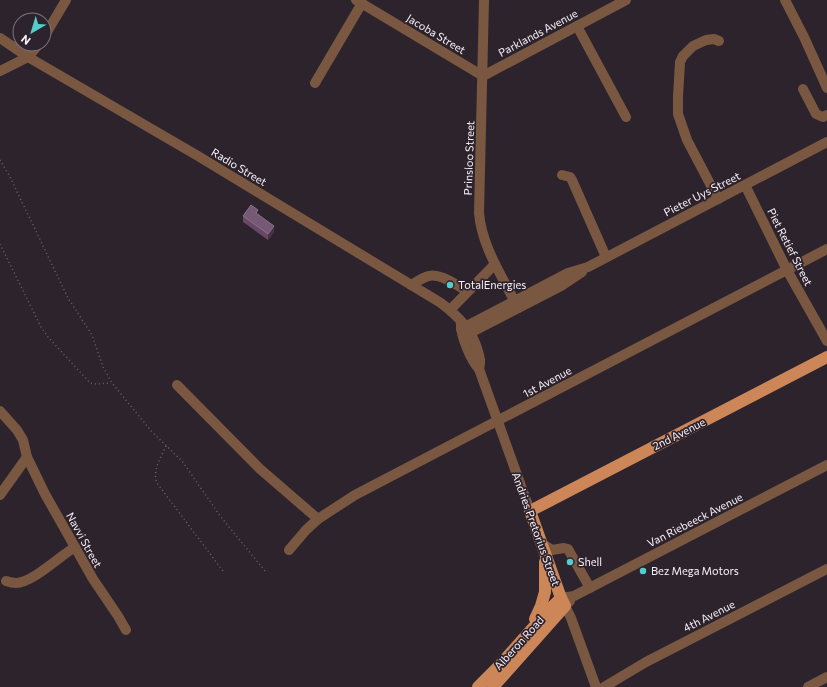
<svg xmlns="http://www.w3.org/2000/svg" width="827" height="687" font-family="Commissioner,sans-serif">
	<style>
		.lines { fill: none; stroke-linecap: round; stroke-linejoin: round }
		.path { stroke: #6c626b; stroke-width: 1.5; stroke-dasharray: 1 3; stroke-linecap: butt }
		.minor { stroke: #7a5741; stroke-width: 10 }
		.major { stroke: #cd8657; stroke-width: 12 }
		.wall { fill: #664764 }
		.shaded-wall { fill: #493147 }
		.building { fill: #765974; stroke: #8a7189 }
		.poi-dot { fill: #53cdcb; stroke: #2d232d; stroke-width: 1.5 }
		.labels { text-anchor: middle; stroke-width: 3.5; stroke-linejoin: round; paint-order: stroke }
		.street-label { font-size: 11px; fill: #f9f1f8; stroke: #2d232d }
		.poi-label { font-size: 11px; fill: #f9f1f8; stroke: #2d232d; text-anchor: start }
	</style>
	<rect width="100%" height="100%" fill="#2d232d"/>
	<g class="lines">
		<g class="path">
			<path d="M0 160 9 175 68 298 92 335 103 367 112 383 152 432 182 461 221 517 265 571"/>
			<path d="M0 244 41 327 48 337 90 383 96 384 111 383"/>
			<path d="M166 446C161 457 152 471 157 483L223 571"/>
		</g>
		<g class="minor">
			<path d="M356 0 483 76 626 0"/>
			<path d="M484 0 479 213C482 248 503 277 518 308"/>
			<path d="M785 0 804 37 827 88"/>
			<path d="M577 26 626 117"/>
			<path d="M44 37 66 0"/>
			<path d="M0 38 28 57 198 156 441 303C458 316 472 330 478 351 480 358 481 362 479 369"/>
			<path d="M0 71 28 57 39 44"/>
			<path d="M315 83 362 3"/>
			<path d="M803 89 816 114 823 117 827 115"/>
			<path d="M562 175 570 177 572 180 606 257"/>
			<path d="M745 185 787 270 827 341"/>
			<path d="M718 199 687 140 678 114V97L680 62 683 56 693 46 706 40 714 39 719 41"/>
			<path d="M411 285C417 282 423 277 429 276 441 273 457 286 468 291"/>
			<path d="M450 310 495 264"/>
			<path d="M461 323C460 335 471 361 479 369L530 511"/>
			<path d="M461 329 568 273 588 267 827 142"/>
			<path d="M466 335 561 286 582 272"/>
			<path d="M177 385 260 469 318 519"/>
			<path d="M0 411 17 430 23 440 27 457 45 494 93 579 118 616 126 630"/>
			<path d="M0 495 27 457"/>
			<path d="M541 543 552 550 564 548 568 549 590 588"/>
			<path d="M289 550 306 530 318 519 355 495 827 249"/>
			<path d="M6 581C9 582 13 583 16 583 32 583 60 556 75 547"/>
			<path d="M561 598 574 596 827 465"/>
			<path d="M570 601 565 606 571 618 596 687"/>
			<path d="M604 687 646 662 827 569"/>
			<path d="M808 687 827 677"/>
		</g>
		<g class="major">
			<path d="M535 619 541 606 545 592V562"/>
			<path d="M478 687 500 665 548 611 561 598"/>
			<path d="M493 687 565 606 561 598 530 511 827 357"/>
		</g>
	</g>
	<path class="wall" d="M258 215 274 232 268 240 243 222V216Z"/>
	<path class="shaded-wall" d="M274 226V232L268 240V234Z"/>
	<path class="building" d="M251 205 258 210 256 213 274 226 268 234 243 216Z"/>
	<g class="poi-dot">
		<circle cx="450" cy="285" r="4"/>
		<circle cx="570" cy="562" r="4"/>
		<circle cx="643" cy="571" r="4"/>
	</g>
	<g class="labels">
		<g class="street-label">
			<text transform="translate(538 33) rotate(-28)" y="4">Parklands Avenue</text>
			<text transform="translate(436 34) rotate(31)" y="4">Jacoba Street</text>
			<text transform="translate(469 158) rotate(-88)" y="4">Prinsloo Street</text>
			<text transform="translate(239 167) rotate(31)" y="4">Radio Street</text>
			<text transform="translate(702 194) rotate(-27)" y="4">Pieter Uys Street</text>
			<text transform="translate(790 247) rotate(63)" y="4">Piet Retief Street</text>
			<text transform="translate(547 382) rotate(-28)" y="4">1st Avenue</text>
			<text transform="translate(679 434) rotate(-27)" y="4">2nd Avenue</text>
			<text transform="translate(695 520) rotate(-27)" y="4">Van Riebeeck Avenue</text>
			<text transform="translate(536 529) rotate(70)" y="4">Andries Pretorius Street</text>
			<text transform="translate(84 540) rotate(61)" y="4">Navvi Street</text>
			<text transform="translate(709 616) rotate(-27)" y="4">4th Avenue</text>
			<text transform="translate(519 643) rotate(-48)" y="4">Alberon Road</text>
		</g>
		<g class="poi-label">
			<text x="458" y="289">TotalEnergies</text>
			<text x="578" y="566">Shell</text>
			<text x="651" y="575">Bez Mega Motors</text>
		</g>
	</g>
	<g transform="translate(32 32) rotate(218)"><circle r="19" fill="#2d232d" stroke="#7f757e"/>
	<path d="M0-3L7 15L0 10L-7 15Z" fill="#53cdcb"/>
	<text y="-6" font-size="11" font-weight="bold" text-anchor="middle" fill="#f9f1f8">N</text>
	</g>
</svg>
